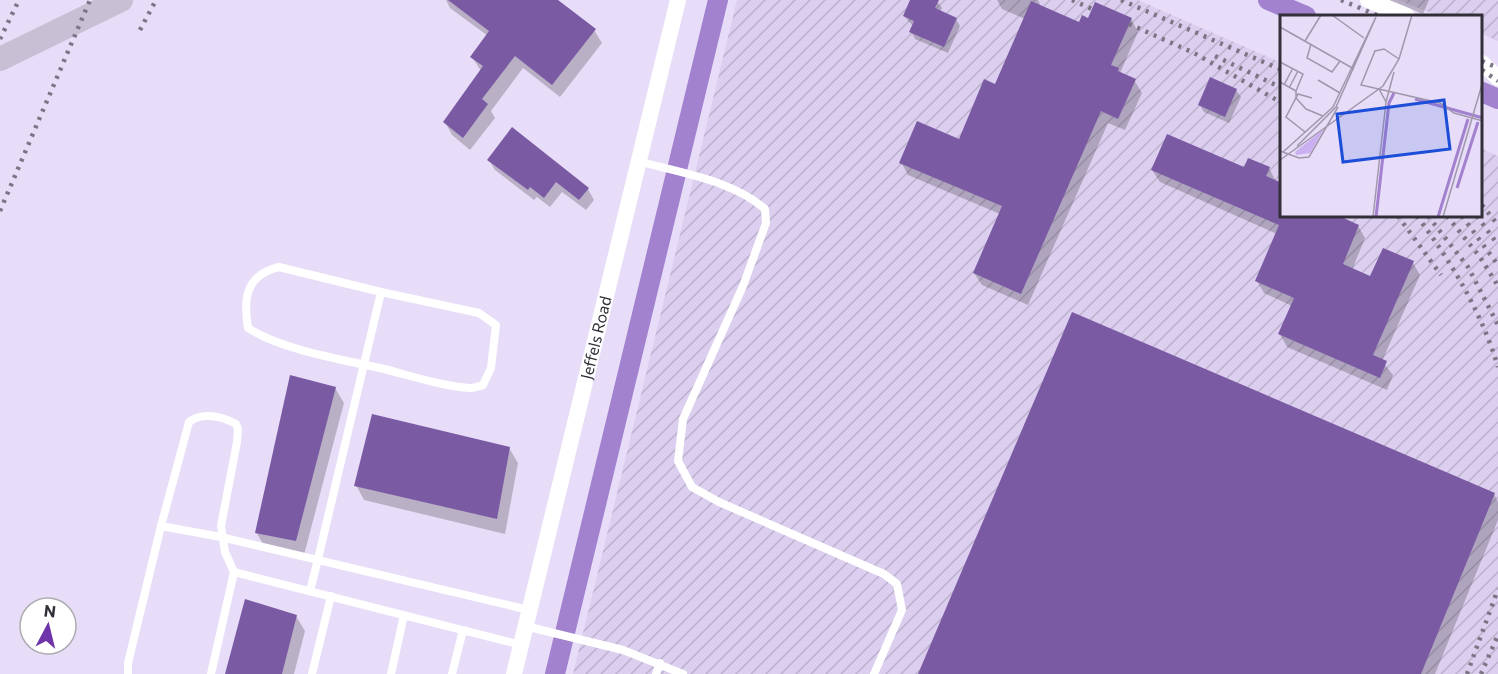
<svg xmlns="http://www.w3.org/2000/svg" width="1498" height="674" font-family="Commissioner,sans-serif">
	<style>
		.industrial { fill: url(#industrial-furrows) }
		.shadow { fill: #0003 }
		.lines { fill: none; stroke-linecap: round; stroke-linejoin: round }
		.canal { stroke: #a281cf; stroke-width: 20 }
		.building { fill: #7b5aa4 }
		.service { stroke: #fff; stroke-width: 8 }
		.minor { stroke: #fff; stroke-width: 16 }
		.secondary { stroke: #c8bfd4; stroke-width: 24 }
		.rail { stroke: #7c7586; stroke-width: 4.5; stroke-dasharray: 3 6; stroke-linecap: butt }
		.labels { text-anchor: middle; stroke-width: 6; stroke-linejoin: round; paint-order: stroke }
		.street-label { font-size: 16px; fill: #332f39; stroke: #fff }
		.inset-river { fill: none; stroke: #a281cf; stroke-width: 3 }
		.inset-road { fill: none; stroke: #a097ac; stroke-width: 1.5 }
		.view { fill: #1d4ed8; fill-opacity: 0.15; stroke: #1d4ed8; stroke-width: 3 }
		.inset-edge { fill: none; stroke: #332f39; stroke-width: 3 }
	</style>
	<defs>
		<pattern id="industrial-furrows" width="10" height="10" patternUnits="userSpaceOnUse" patternTransform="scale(1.5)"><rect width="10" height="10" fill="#dbceee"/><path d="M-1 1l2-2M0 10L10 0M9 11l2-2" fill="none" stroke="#bcb1cd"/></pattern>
	</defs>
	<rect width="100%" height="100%" fill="#e8ddf8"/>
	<g class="industrial">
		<path d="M737 0H1138L1282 63V216H1482V149L1498 156V674H573Z"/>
		<path d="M1398 0H1498V41L1482 34V16H1439Z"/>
	</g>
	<g class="shadow">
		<path d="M446 0H555L594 30 602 43 560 97 523 68 491 111 495 118 470 150 452 135 445 122 481 71 472 57 488 36 450 8Z"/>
		<path d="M912 0H936L942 8 940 12 956 19 960 26 948 53 915 39 911 31 913 26 904 16Z"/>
		<path d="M997 0H1038L1041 7 1079 24 1089 20 1131 19 1138 32 1120 73 1134 80 1142 93 1125 130 1108 123 1028 305 982 285 974 273 1000 214 908 175 901 162 959 141 996 86 1025 19 1002 9Z"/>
		<path d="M1389 0H1429L1423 14Z"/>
		<path d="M1236 90 1241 97 1229 123 1204 112 1199 104Z"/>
		<path d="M489 160 588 189 594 200 586 210 562 192 550 207 537 197 534 200 495 170Z"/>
		<path d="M1269 168 1282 193V216H1335L1358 226 1365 238 1352 270 1371 278 1413 263 1420 275 1382 361 1393 375 1387 390 1287 347 1280 334 1292 306 1264 293 1257 281 1277 234 1160 182 1152 170Z"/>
		<path d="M335 388 344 403 304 555 265 547 256 532Z"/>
		<path d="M509 448 518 463 505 534 364 500 356 485Z"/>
		<path d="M1494 494 1498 502V520L1435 674H920Z"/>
		<path d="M296 616 305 631 294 674H227Z"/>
	</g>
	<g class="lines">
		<g class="canal">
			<path d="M1268 0 1306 16"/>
			<path d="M1482 92 1498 99"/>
			<path d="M555 674 718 0"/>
		</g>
	</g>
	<g class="building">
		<path d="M448 0H558L596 29 552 85 515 56 482 99 488 104 463 138 443 122 483 66 470 57 489 31Z"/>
		<path d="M910 0H939L935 8 957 18 944 47 909 32 914 21 903 16Z"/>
		<path d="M1031 1 1079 22 1082 15 1088 18 1095 2 1132 18 1111 65 1119 68 1118 71 1136 79 1118 119 1101 111 1021 294 973 273 1002 206 899 163 917 121 959 139 984 79 995 84Z"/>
		<path d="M1210 77 1237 89 1225 117 1198 105Z"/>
		<path d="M512 127 589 188 579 200 556 182 544 198 530 187 528 190 487 160Z"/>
		<path d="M1167 134 1244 167 1248 158 1270 167 1266 176 1282 183V219L1283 216H1339L1359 225 1343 264 1370 276 1383 248 1414 261 1373 355 1387 361 1380 378 1278 334 1294 298 1255 281 1279 225 1151 170Z"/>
		<path d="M1072 312 1495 493 1421 674H918Z"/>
		<path d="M290 375 336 387 296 541 255 533Z"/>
		<path d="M372 414 510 447 497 519 354 486Z"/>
		<path d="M245 599 297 615 282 674H225Z"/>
	</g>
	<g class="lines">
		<g class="service">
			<path d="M638 161C680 173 732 180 765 209L766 223 743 286 683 419 678 461 692 487 719 502 884 574 897 584 902 610 874 674"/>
			<path d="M161 526 189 422C202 412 222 416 236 424L238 429 237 442 221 526 225 552 234 572 211 674"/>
			<path d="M234 572 521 645"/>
			<path d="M310 591 318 559 381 292 479 313 496 325 491 368 483 385C479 386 474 388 470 388 441 386 412 376 384 369 345 360 281 350 248 328 243 298 246 275 279 267L381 292"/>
			<path d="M525 626 623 650 683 674"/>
			<path d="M128 674V663L161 526 221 537 529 610"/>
			<path d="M312 674 331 596"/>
			<path d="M391 674 404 615"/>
			<path d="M452 674 463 630"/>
			<path d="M656 674 660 663"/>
		</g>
		<g class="minor">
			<path d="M1368 0 1407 16"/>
			<path d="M1482 63 1498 78"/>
			<path id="s1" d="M514 674 678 0"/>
		</g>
		<path class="secondary" d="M0 59 121 0"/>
		<g class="rail">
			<path d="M1072 0 1092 9"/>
			<path d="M1121 0 1282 70"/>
			<path d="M1341 0 1379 16"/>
			<path d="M1129 24 1194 53 1282 103"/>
			<path d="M140 30 156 0"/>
			<path d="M0 39 19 0"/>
			<path d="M1215 56 1282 88"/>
			<path d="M1482 61 1498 68"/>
			<path d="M1482 70 1498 81"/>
			<path d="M1482 205 1498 225"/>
			<path d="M0 211 90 0"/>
			<path d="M1398 216 1441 275"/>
			<path d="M1417 216C1452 263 1481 311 1498 367"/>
			<path d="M1428 216 1468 267 1498 325"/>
			<path d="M1447 216 1480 257 1498 286"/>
			<path d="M1462 216 1498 265"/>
			<path d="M1477 216 1498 245"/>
			<path d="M1467 674 1498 589"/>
			<path d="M1481 674 1498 635"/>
		</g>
	</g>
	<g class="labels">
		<g class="street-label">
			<text dy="6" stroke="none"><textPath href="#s1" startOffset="346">Jeffels Road</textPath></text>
		</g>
	</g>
	<g transform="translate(1280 15)">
		<rect width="202" height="202" fill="#e8ddf8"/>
		<path d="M44 114 30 138 16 140 15 137Z" fill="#cbb0f1"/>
		<path class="inset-river" d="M135 84 203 103M177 173 198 107M96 202 109 88 114 78M158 202 188 104"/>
		<path class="inset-road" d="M52 0 84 23M0 12 74 54M25 26 41 0M31 29 27 43 52 57 60 46M119 44 104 34 95 36 81 70 160 88 174 98 203 106M0 47 23 59 16 76M38 65 60 78M0 67 16 76V83L26 94 43 101M4 70 13 53M9 73 18 56M106 87 114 57M25 117 6 102 18 79 32 83M17 131 56 92 96 2M0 136 19 143 29 142 58 92M3 137 53 92 96 2M0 145 103 71 119 44 132 0M93 202 106 87 99 74M163 202 203 66"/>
		<path class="view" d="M164 85 170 134 63 147 57 99Z"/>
		<rect width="202" height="202" class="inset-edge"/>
	</g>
	<g transform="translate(48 626) rotate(7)"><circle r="28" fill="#ffffff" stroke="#adacb0" stroke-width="1.5"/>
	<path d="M0-4.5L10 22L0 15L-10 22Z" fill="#6f34a9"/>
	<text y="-9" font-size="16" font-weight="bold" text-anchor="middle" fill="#332f39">N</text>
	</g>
</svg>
